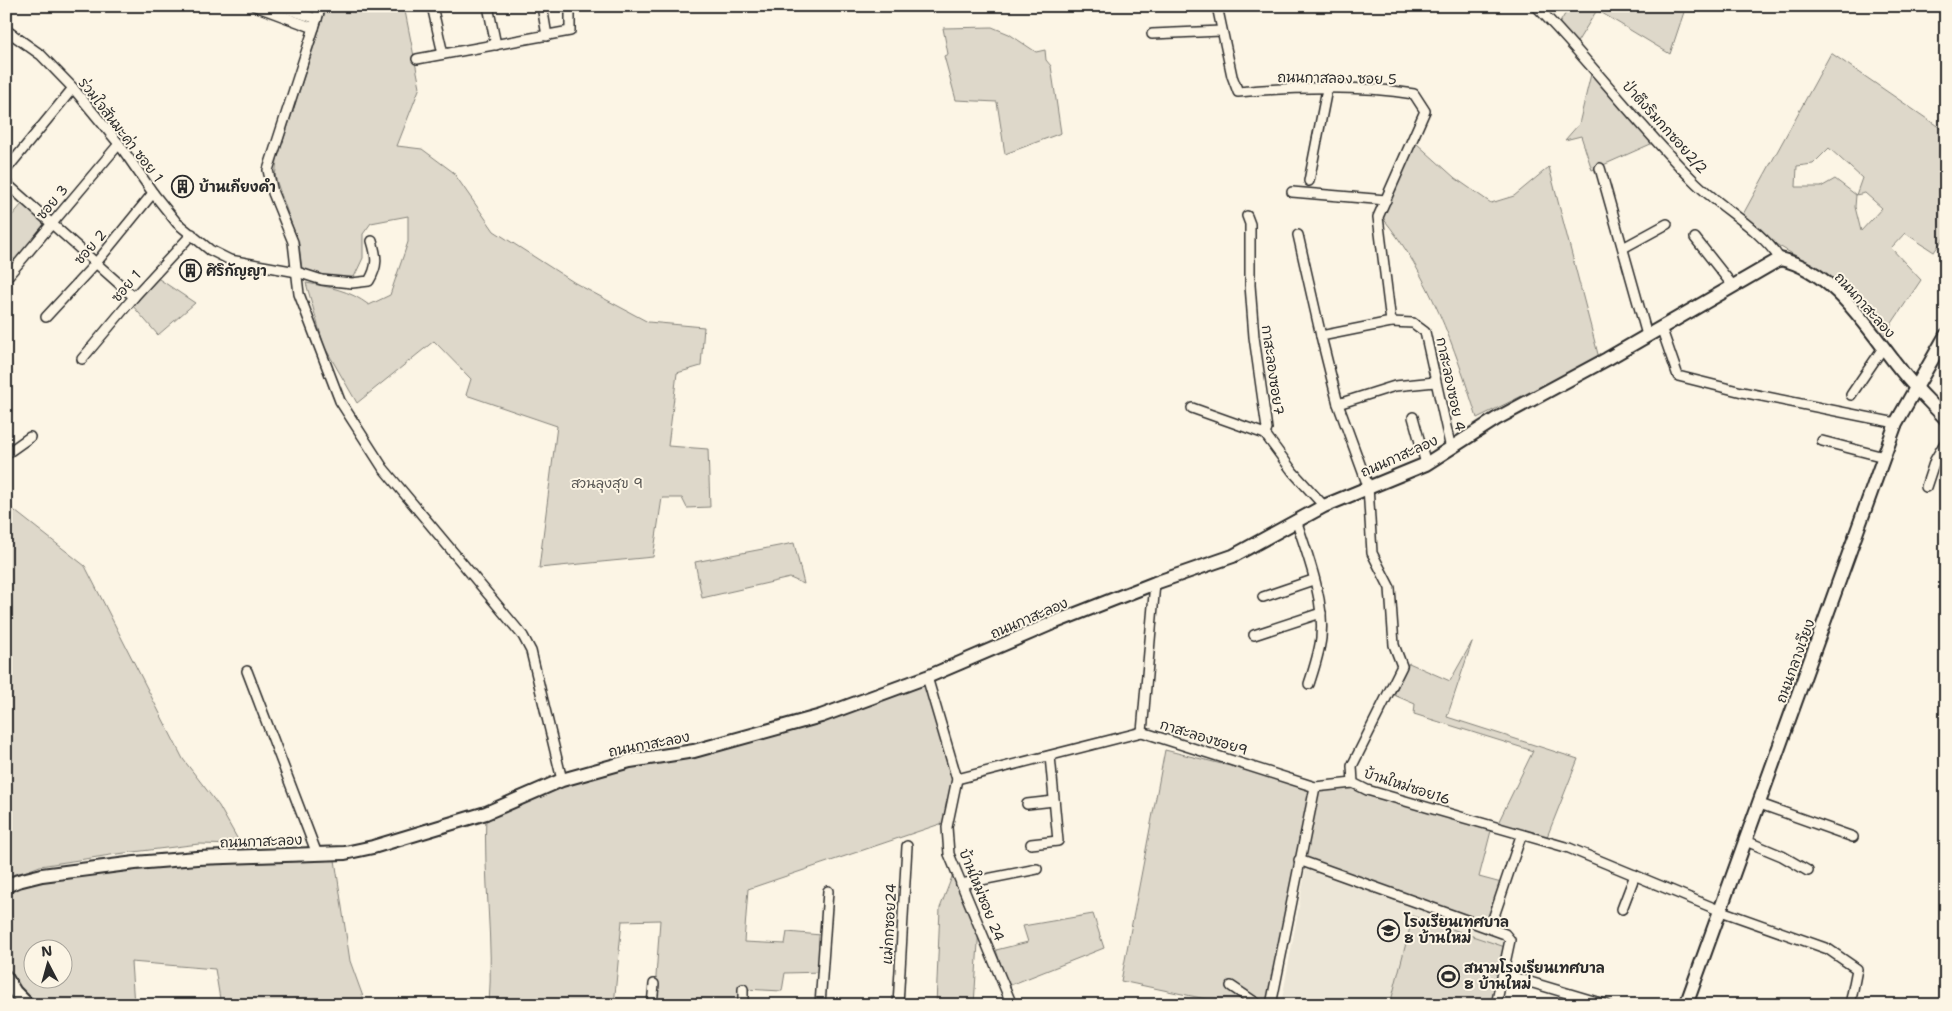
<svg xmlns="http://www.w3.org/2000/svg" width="1952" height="1011" font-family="'Shantell Sans','Playpen Sans Thai',sans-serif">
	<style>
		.built { fill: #ece6d7 }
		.green { fill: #ded8ca; stroke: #84827a; fill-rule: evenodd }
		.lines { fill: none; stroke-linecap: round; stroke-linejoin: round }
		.street-casing { stroke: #2b2b2b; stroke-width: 12 }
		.secondary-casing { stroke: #2b2b2b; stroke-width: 16 }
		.street { stroke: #fcf5e5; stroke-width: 9 }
		.secondary { stroke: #fcf5e5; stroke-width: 12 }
		.labels { text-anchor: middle; stroke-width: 4; stroke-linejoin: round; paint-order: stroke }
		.street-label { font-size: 14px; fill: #2b2b2b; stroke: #fcf5e5 }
		.poi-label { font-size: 14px; font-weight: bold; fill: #2b2b2b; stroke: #fcf5e5; text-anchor: start }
		.park-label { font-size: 14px; fill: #585653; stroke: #fcf5e5 }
	</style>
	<rect width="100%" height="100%" fill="#fcf5e5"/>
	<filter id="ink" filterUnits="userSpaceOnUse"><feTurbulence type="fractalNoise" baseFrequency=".02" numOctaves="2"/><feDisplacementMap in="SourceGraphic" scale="10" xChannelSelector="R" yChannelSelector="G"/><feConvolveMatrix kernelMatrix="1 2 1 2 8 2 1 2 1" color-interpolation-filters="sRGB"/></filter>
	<g filter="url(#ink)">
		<path class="built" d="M1306 867 1510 940 1496 1005H1281Z"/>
		<g class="green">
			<path d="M327 6H404L420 87 397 146 422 149 453 172 494 231 575 283 648 322 704 327 701 366 677 373 668 446 708 449 710 507 687 508 682 498H662L653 557 539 568 557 426 466 395 471 379 434 341 357 403 324 346 306 283C330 287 349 290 369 305L390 295 408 242V216L371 223 363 234V258L354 277H332L302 269 299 245 275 177 277 160Z"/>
			<path d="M1570 6H1686L1670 54 1597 10 1576 44 1559 24Z"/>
			<path d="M992 27 1009 34 1036 52 1045 50 1046 60 1051 66 1061 133 1005 154 997 102 956 100 944 56 948 54 943 28Z"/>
			<path d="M1831 53 1946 132V235L1934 252 1905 233 1891 248 1921 280 1882 338 1828 275 1774 243 1741 218ZM1829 148 1862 178 1856 195 1835 179 1821 187H1796L1797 166 1813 164ZM1865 193 1882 208 1861 231 1855 207 1856 195Z"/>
			<path d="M1591 74 1653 143 1592 170 1581 136 1565 140 1579 124Z"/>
			<path d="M1416 143 1455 178 1491 203 1514 196 1549 167 1599 358 1477 418C1455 348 1429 274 1382 217Z"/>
			<path d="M22 204 45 223 15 260 6 252V223Z"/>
			<path d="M156 277 195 303 158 335 132 305Z"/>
			<path d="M6 504 85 566 183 759 219 806 241 845 199 844 117 854 40 866 6 879Z"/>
			<path d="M794 543 804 584 790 578 702 598 695 562Z"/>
			<path d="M1472 642 1447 717 1578 759 1547 837 1498 823 1533 751 1414 714 1415 704 1394 695 1409 663 1450 681Z"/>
			<path d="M927 677 957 779 949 821 748 889 744 942 785 944 787 932 821 935 823 972 785 973 782 991 744 989 743 1005H654L660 920 622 921 614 1005H489C494 941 483 877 486 813L534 792 686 752Z"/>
			<path d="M1165 750 1315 787 1353 783 1492 827 1479 877 1505 884 1490 928 1301 861 1271 1005H1234L1121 981Z"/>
			<path d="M334 853 350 961 366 1005H221L215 969 131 962 134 1005H34L12 988 6 976V886L42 875ZM32 948H62V978H32Z"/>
			<path d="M955 869 979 927 974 1005H936L940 908Z"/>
			<path d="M1093 914 1104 948 1008 986 996 950 1028 942 1023 926Z"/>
			<path d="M1413 916 1505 947 1493 1005H1390Z"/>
		</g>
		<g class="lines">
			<defs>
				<g id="street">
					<path d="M255 6 314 28"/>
					<path d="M279 6 317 19"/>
					<path d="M321 6 268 170 273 193 293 242 299 294 340 401 383 468 523 636 531 651 562 780"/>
					<path d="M432 6 443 54"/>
					<path d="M488 6 496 45"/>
					<path d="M542 6 547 36"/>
					<path d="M1217 6 1232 76 1238 92C1294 87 1359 85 1414 94L1425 111 1378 217 1391 322 1321 336 1338 404 1368 486 1372 553 1390 588 1394 645 1402 666 1352 766 1353 783 1367 790 1569 848 1721 911 1828 949 1857 969 1850 1005"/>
					<path d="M1536 6C1591 62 1638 125 1693 180 1720 208 1759 227 1780 259"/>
					<path d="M6 30 41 55 73 88 119 144 153 193 177 223 210 250 230 260 297 272 322 280 352 283 369 281C378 266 377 257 372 241"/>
					<path d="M1152 34 1221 31"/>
					<path d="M417 59 570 31V6"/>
					<path d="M1600 168 1647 335"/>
					<path d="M6 170 73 88"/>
					<path d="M1309 181 1327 89"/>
					<path d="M6 183 134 297"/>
					<path d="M1292 192 1386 200"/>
					<path d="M1247 216 1250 224V285L1254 337 1267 429 1265 434 1293 472 1324 506"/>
					<path d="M1298 235 1321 336"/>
					<path d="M1695 238 1733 286"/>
					<path d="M1623 248 1667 224"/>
					<path d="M7 277 119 144"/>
					<path d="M46 317 96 263 153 193"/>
					<path d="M1391 322 1413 323 1425 332 1451 449"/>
					<path d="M1661 327 1678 376 1742 392 1896 423"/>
					<path d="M82 359 134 297 192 234"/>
					<path d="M1851 395 1883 348"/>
					<path d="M1338 404 1395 386 1435 382"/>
					<path d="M1192 408 1265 434"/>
					<path d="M1413 417 1426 464"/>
					<path d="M1822 441 1884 457"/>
					<path d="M6 454 30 437"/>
					<path d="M1926 487 1935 460 1946 441"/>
					<path d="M1296 520C1308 556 1325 601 1321 638 1319 654 1314 669 1309 684"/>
					<path d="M1155 583 1142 732 1315 787 1353 783"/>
					<path d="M1263 597 1313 580"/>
					<path d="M1254 635 1321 613"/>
					<path d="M247 671 317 854"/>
					<path d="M927 677 957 779 947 827 949 854 1012 1005"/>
					<path d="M957 779 1142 732"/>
					<path d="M1027 804 1054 801"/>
					<path d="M1760 804 1853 837"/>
					<path d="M1746 841 1782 856 1808 871"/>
					<path d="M1031 844 1058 841 1050 756"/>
					<path d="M1299 860 1505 934 1510 940 1496 1005"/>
					<path d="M961 884 1037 869"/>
					<path d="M1622 909 1635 875"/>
					<path d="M1490 928 1521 836"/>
					<path d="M1503 974 1607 1005"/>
					<path d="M1231 986 1259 1005"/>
					<path d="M652 1005 654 984"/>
					<path d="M743 1005V989"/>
					<path d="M820 1005 828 891"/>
					<path d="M898 1005 907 846"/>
					<path d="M1271 1005 1315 787"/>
				</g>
				<g id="secondary">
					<path d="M6 886 18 881 42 875 135 863 197 858 345 853 373 847 486 813 562 780 630 761 694 751 821 716 927 677 1053 623 1155 583 1233 556 1324 506 1426 464 1496 419 1607 359 1780 259C1836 271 1870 333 1904 374 1917 390 1932 404 1946 419"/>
					<path d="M6 977 15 992 28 1005"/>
					<path d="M1686 1005 1896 423 1946 335"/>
				</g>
			</defs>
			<use href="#street" class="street-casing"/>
			<use href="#secondary" class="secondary-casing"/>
			<use href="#street" class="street"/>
			<use href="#secondary" class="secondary"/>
		</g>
	</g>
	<defs>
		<symbol id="building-ring" viewBox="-11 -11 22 22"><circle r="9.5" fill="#fcf5e5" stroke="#2b2b2b" stroke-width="1.5"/><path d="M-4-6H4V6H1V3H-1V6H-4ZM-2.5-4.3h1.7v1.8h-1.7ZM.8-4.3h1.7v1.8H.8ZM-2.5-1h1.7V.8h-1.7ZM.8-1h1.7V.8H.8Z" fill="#2b2b2b"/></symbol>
		<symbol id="school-ring" viewBox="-11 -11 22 22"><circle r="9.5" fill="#fcf5e5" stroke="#2b2b2b" stroke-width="1.5"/><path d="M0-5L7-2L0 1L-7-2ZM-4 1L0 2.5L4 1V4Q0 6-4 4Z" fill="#2b2b2b"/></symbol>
		<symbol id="stadium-ring" viewBox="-11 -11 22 22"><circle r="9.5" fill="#fcf5e5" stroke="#2b2b2b" stroke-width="1.5"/><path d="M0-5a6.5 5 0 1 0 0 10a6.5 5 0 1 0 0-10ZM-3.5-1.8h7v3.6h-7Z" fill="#2b2b2b"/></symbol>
	</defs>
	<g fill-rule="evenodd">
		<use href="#building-ring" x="170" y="174" width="25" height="25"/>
		<use href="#building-ring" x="178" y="258" width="25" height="25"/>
		<use href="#school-ring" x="1376" y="918" width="25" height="25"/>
		<use href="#stadium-ring" x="1436" y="964" width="25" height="25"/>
	</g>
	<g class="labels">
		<g class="street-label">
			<text transform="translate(1337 78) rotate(1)" y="5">ถนนกาสลอง ซอย 5</text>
			<text transform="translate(1665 127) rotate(48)" y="5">ป่าตึงริมกกซอย2/2</text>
			<text transform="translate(121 130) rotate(52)" y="5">ร่วมใจสันมะค่า ซอย 1</text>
			<text transform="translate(52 202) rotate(-50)" y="5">ซอย 3</text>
			<text transform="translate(90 247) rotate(-49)" y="5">ซอย 2</text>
			<text transform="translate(126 286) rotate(-49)" y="5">ซอย 1</text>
			<text transform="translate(1865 305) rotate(48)" y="5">ถนนกาสะลอง</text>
			<text transform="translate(1273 370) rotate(82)" y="5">กาสะลองซอย7</text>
			<text transform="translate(1451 384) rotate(78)" y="5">กาสะลองซอย 4</text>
			<text transform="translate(1399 456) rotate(-24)" y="5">ถนนกาสะลอง</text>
			<text transform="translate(1029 618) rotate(-23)" y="5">ถนนกาสะลอง</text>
			<text transform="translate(1795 661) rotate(-70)" y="5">ถนนกลางเวียง</text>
			<text transform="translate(1204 737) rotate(17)" y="5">กาสะลองซอย9</text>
			<text transform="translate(649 744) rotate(-11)" y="5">ถนนกาสะลอง</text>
			<text transform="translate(1407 786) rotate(18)" y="5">บ้านใหม่ซอย16</text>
			<text transform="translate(261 841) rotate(-2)" y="5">ถนนกาสะลอง</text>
			<text transform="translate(982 895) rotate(68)" y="5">บ้านใหม่ซอย 24</text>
			<text transform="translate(889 924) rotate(-87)" y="5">แม่กกซอย24</text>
		</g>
		<g class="poi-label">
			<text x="199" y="192">บ้านเกียงคำ</text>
			<text x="206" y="276">ศิริกัญญา</text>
			<text x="1404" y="927">โรงเรียนเทศบาล<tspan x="1404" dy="16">8 บ้านใหม่</tspan></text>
			<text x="1464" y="973">สนามโรงเรียนเทศบาล<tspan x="1464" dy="16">8 บ้านใหม่</tspan></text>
		</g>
		<g class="park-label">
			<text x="607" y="488">สวนลุงสุข 9</text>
		</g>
	</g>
	<rect width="1952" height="1011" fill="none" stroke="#fcf5e5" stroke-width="25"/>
	<rect x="12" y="12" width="1927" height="986" fill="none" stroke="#2b2b2b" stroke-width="2" filter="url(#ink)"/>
	<g transform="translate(48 964) rotate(354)"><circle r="24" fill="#fcf5e5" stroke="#a8a49b"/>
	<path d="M0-4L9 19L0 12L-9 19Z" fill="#2b2b2b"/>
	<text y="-8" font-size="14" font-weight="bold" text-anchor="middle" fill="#2b2b2b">N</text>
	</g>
</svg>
